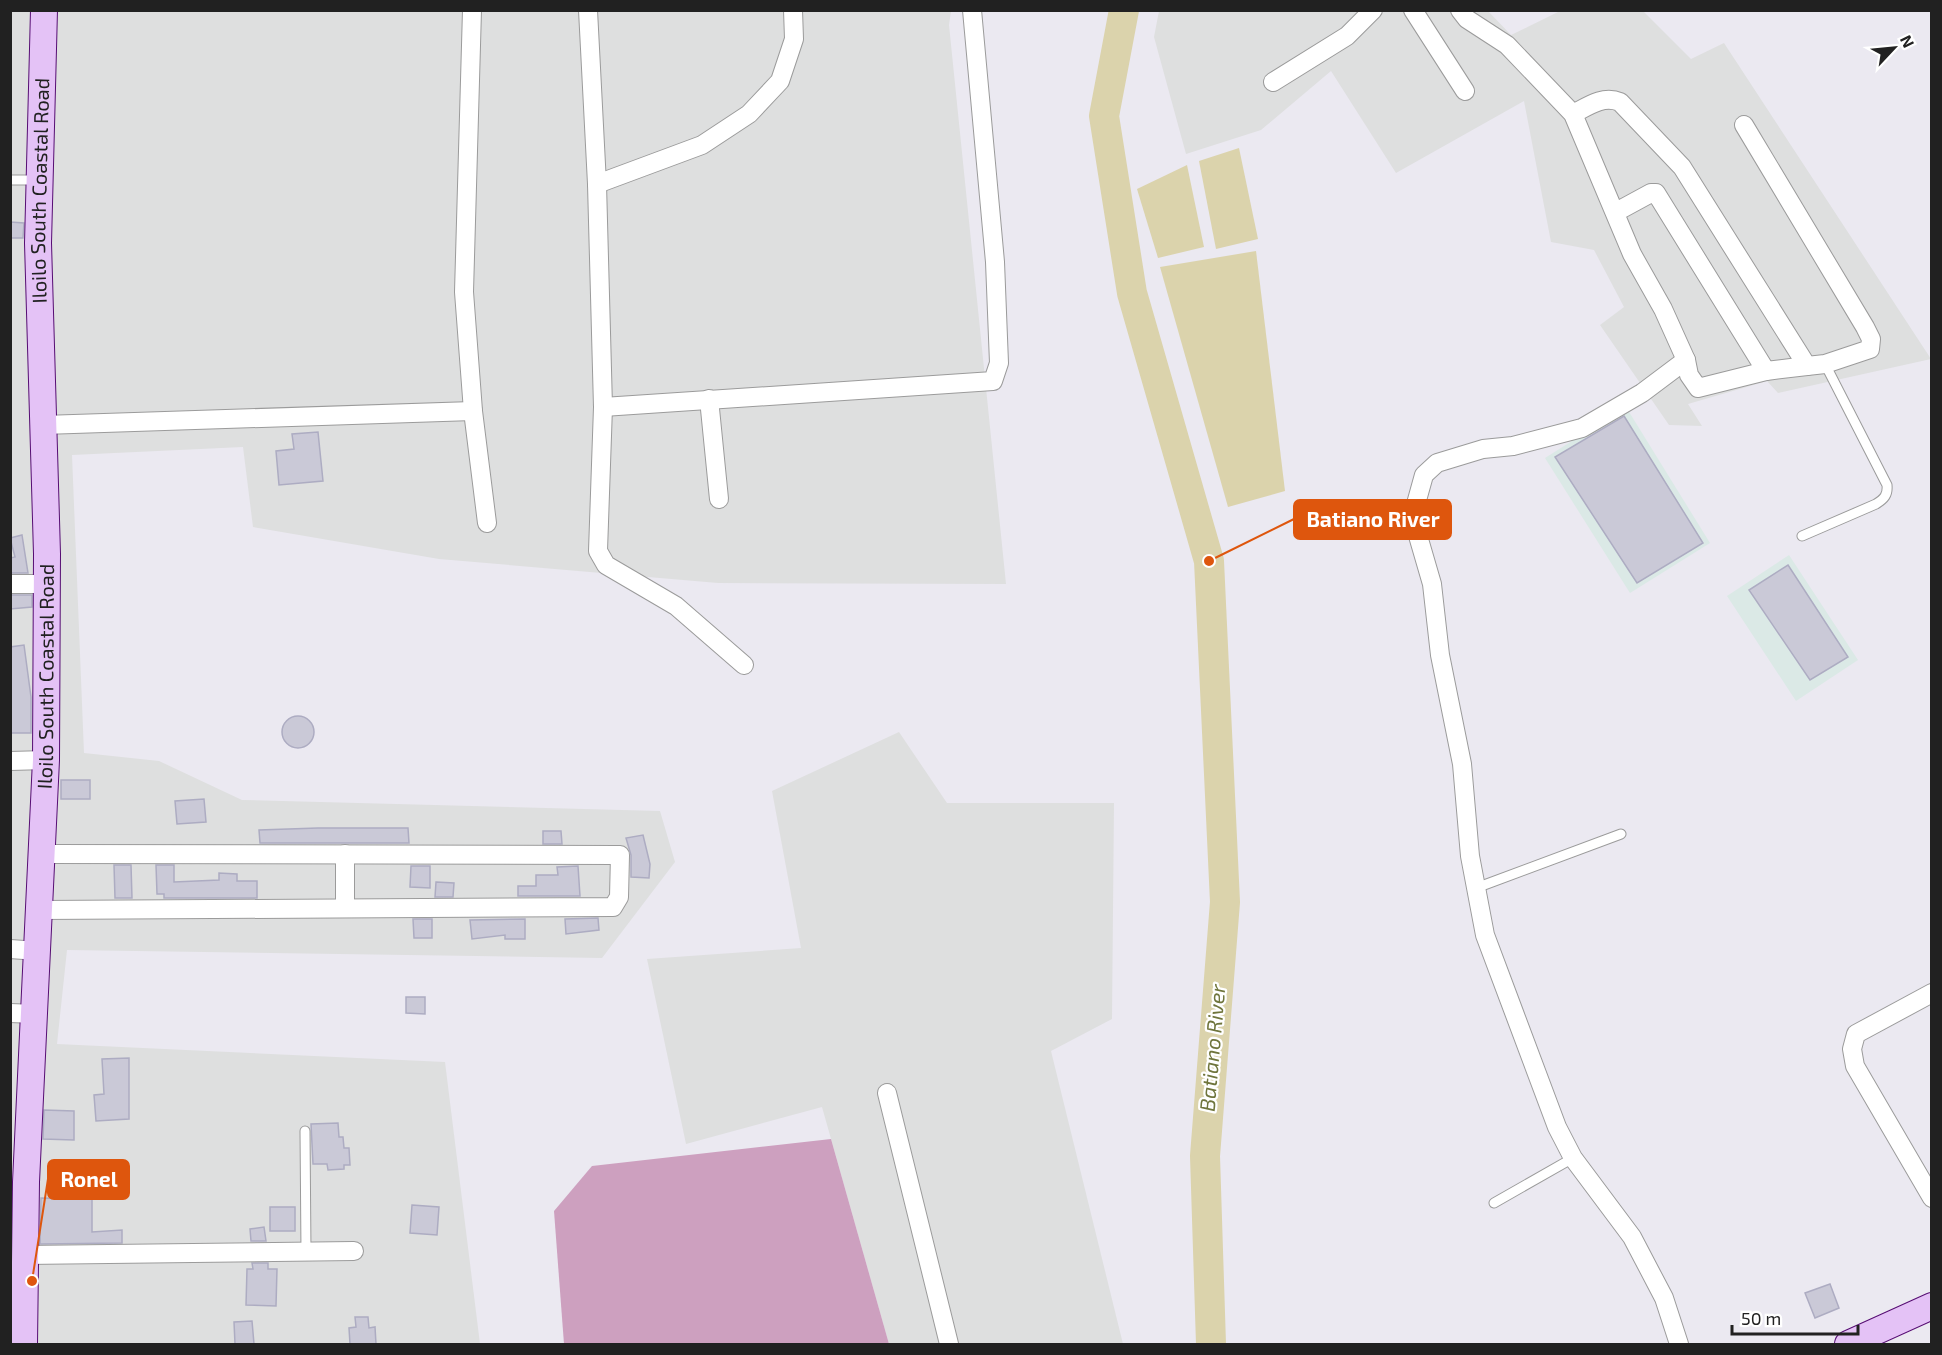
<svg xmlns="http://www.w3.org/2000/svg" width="1942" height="1355" font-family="'Exo 2',sans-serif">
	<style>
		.residential { fill: #dedfdf }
		.industrial { fill: #dbe9e6 }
		.forest { fill: #cda0bf }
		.water { fill: #dbd3ac }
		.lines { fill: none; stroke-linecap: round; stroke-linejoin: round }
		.river { stroke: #dbd3ac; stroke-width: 30 }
		.building { fill: #cac9d7; stroke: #adacc2; stroke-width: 1.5 }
		.lane-casing { stroke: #9b9b9b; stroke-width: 11 }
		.street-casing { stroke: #9b9b9b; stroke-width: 20 }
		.secondary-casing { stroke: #560d73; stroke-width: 28 }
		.lane { stroke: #fff; stroke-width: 9 }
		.street { stroke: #fff; stroke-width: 18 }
		.secondary { stroke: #e4c2f6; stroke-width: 26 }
		.labels { text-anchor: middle; stroke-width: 4.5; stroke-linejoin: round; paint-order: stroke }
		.street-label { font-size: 20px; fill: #212121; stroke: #fff }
		.water-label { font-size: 21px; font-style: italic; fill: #6f753c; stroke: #fff }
		.leader { fill: none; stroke: #de560d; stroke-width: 2 }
		.callout-dot { fill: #de560d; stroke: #fff; stroke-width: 2 }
		.callout { fill: #de560d; stroke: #de560d; stroke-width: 2 }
		.callout-label { font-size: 21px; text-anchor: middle; font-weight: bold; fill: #fff }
	</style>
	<rect width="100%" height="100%" fill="#ebe9f1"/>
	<g class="residential">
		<path d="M1642 10 1691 59 1724 43 1931 359 1778 393 1767 381 1688 404 1702 426 1669 425 1600 325 1624 307 1594 250 1551 242 1524 101 1396 173 1331 71 1261 130 1186 154 1154 37 1159 11H1488L1511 35 1560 11Z"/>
		<path d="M10 11H951L949 25 1006 584 718 583 439 559 253 527 243 447 72 455 84 753 159 761 242 800 660 811 675 862 602 958 67 950 57 1044 445 1062 480 1344H11Z"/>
		<path d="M899 732 947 803H1114L1112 1019 1051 1051 1123 1344H889L822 1107 686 1144 647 959 801 948 772 791Z"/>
	</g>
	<g class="industrial">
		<path d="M1626 407 1710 543 1630 593 1545 458Z"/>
		<path d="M1789 555 1858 660 1796 701 1727 596Z"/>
	</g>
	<path class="forest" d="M831 1139 889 1344H564L554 1211 592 1166Z"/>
	<g class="water">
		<path d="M1239 148 1258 239 1216 249 1199 161Z"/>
		<path d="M1187 165 1204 247 1158 258 1137 189Z"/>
		<path d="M1256 251 1285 491 1228 507 1160 267Z"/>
	</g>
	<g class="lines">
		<path class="river" d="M1124 10 1104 116 1132 293 1209 561 1225 902 1205 1156 1211 1344"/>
	</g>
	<g class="building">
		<path d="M10 222 24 223 23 238H10Z"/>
		<path d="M1624 416 1703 543 1637 583 1555 457Z"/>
		<path d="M318 432 323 481 279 485 276 451 294 449 292 434Z"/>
		<path d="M22 535 28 573H10V558L15 557 10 538Z"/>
		<path d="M1788 565 1848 657 1810 680 1749 590Z"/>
		<path d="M10 595H32V607L10 609Z"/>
		<path d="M24 645 31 697V733H10V647Z"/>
		<circle cx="298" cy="732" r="16"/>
		<rect x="61" y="780" width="29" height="19"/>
		<path d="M204 799 206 822 177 824 175 801Z"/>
		<path d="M318 828H408L409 843H260L259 830Z"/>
		<path d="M543 831H561L562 844H543Z"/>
		<path d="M643 835 650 864 649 878 631 877V855L626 838Z"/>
		<path d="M114 865H131L132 898H115Z"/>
		<path d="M156 865H174V882L219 880V873L237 874V881H257V898H164V894H157Z"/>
		<path d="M411 866H430V888L410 887Z"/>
		<path d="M578 866 580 896H518V886H536V875H558L557 867Z"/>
		<path d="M436 882 454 883 453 897H435Z"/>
		<path d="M598 918 599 930 566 934 565 919Z"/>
		<path d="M413 919H432V938H414Z"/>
		<path d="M525 919V939H505V935L472 939 470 920Z"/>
		<path d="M406 997H425V1014L406 1013Z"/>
		<path d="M129 1058V1119L96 1121 94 1095 104 1094 102 1059Z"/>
		<path d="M44 1110 74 1111V1140L43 1139Z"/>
		<path d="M338 1123 339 1137H343L344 1148H349L350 1165H344V1169L328 1170 327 1164H313L311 1124Z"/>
		<path d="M41 1198 92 1199V1232L122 1230V1243L40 1244Z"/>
		<path d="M412 1205 439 1207 437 1235 410 1233Z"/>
		<rect x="270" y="1207" width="25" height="24"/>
		<path d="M264 1227 266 1241H251L250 1229Z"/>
		<path d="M252 1263H268V1269H277L276 1306 246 1305 247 1269H253Z"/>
		<path d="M1830 1284 1839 1308 1815 1318 1805 1293Z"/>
		<path d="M355 1317H368L369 1328 375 1327 376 1344H350L349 1328 356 1327Z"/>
		<path d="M252 1321 254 1344H235L234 1322Z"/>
	</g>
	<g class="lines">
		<defs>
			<g id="lane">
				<path d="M10 180H38"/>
				<path d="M1802 536 1876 504C1884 499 1888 495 1887 485L1825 364"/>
				<path d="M1476 888 1621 834"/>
				<path d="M305 1131 306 1252"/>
				<path d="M1494 1203 1573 1158"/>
			</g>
			<g id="street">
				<path d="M472 10 464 292 473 411 487 523"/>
				<path d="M588 10 597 184 603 407 598 551 606 565 676 606 744 665"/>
				<path d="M1413 10 1465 91"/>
				<path d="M1460 10 1467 19 1507 45 1573 114 1632 254 1663 309 1686 360 1689 375 1698 388 1766 371 1656 193H1651L1616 212"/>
				<path d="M1273 82 1347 36 1373 10"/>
				<path d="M1573 114C1588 106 1603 95 1620 102L1682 167 1807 366 1825 364 1870 349 1871 339 1865 327 1744 125"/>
				<path d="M597 184 702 145 749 114 780 81 794 39 793 10"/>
				<path d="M1766 371 1807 366"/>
				<path d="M709 399 719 499"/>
				<path d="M603 407 993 381 999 363 995 262 972 10"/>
				<path d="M43 425 473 411"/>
				<path d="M10 584H47"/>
				<path d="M10 761 46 760"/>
				<path d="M345 908V854"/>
				<path d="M39 910 613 907 619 897 620 855 41 854"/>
				<path d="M10 949 38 951"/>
				<path d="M1932 993 1856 1034 1852 1049 1855 1066 1932 1198"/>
				<path d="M10 1013 35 1014"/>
				<path d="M887 1093 949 1344"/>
				<path d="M25 1255 354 1251"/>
				<path d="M1679 1344 1664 1298 1632 1237 1573 1158 1557 1127 1485 935 1470 856 1462 764 1440 655 1432 584 1416 529 1414 511 1424 475 1437 463 1483 449 1513 446 1582 428 1642 393 1686 360"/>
			</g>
			<g id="secondary">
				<path id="s1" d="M24 1344 26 1182 46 760 47 554 38 243 44 10"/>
				<path d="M1848 1344 1932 1306"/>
			</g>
		</defs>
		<use href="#lane" class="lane-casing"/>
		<use href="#street" class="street-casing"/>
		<use href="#secondary" class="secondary-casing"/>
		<use href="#lane" class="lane"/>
		<use href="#street" class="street"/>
		<use href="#secondary" class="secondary"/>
	</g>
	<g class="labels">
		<g class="street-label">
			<text dy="7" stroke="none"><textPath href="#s1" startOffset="1154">Iloilo South Coastal Road</textPath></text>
			<text dy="7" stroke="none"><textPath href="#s1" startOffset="668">Iloilo South Coastal Road</textPath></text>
		</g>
		<g class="water-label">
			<text transform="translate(1213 1048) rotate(-85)" y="7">Batiano River</text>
		</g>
	</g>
	<path class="leader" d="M1209 561L1294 519M32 1281L48 1179"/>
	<g class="callout-dot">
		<circle cx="1209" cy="561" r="6"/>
		<circle cx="32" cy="1281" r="6"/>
	</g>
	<g class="callout">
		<rect x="1294" y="500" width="157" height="39" rx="6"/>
		<rect x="48" y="1160" width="81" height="39" rx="6"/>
	</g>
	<g class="callout-label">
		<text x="1373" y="527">Batiano River</text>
		<text x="89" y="1187">Ronel</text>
	</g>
	<rect width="1942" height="1355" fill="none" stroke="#212121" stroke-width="24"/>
	<g transform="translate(1894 48) rotate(64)" stroke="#ffffff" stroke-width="4.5" paint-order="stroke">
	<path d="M0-4.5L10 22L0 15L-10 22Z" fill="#212121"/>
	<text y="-9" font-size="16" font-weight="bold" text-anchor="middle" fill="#212121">N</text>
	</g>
	<path d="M1732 1325v9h126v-9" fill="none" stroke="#212121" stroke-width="3"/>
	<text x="1741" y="1325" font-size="18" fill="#212121" stroke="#ffffff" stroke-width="4.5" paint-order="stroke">50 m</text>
</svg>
